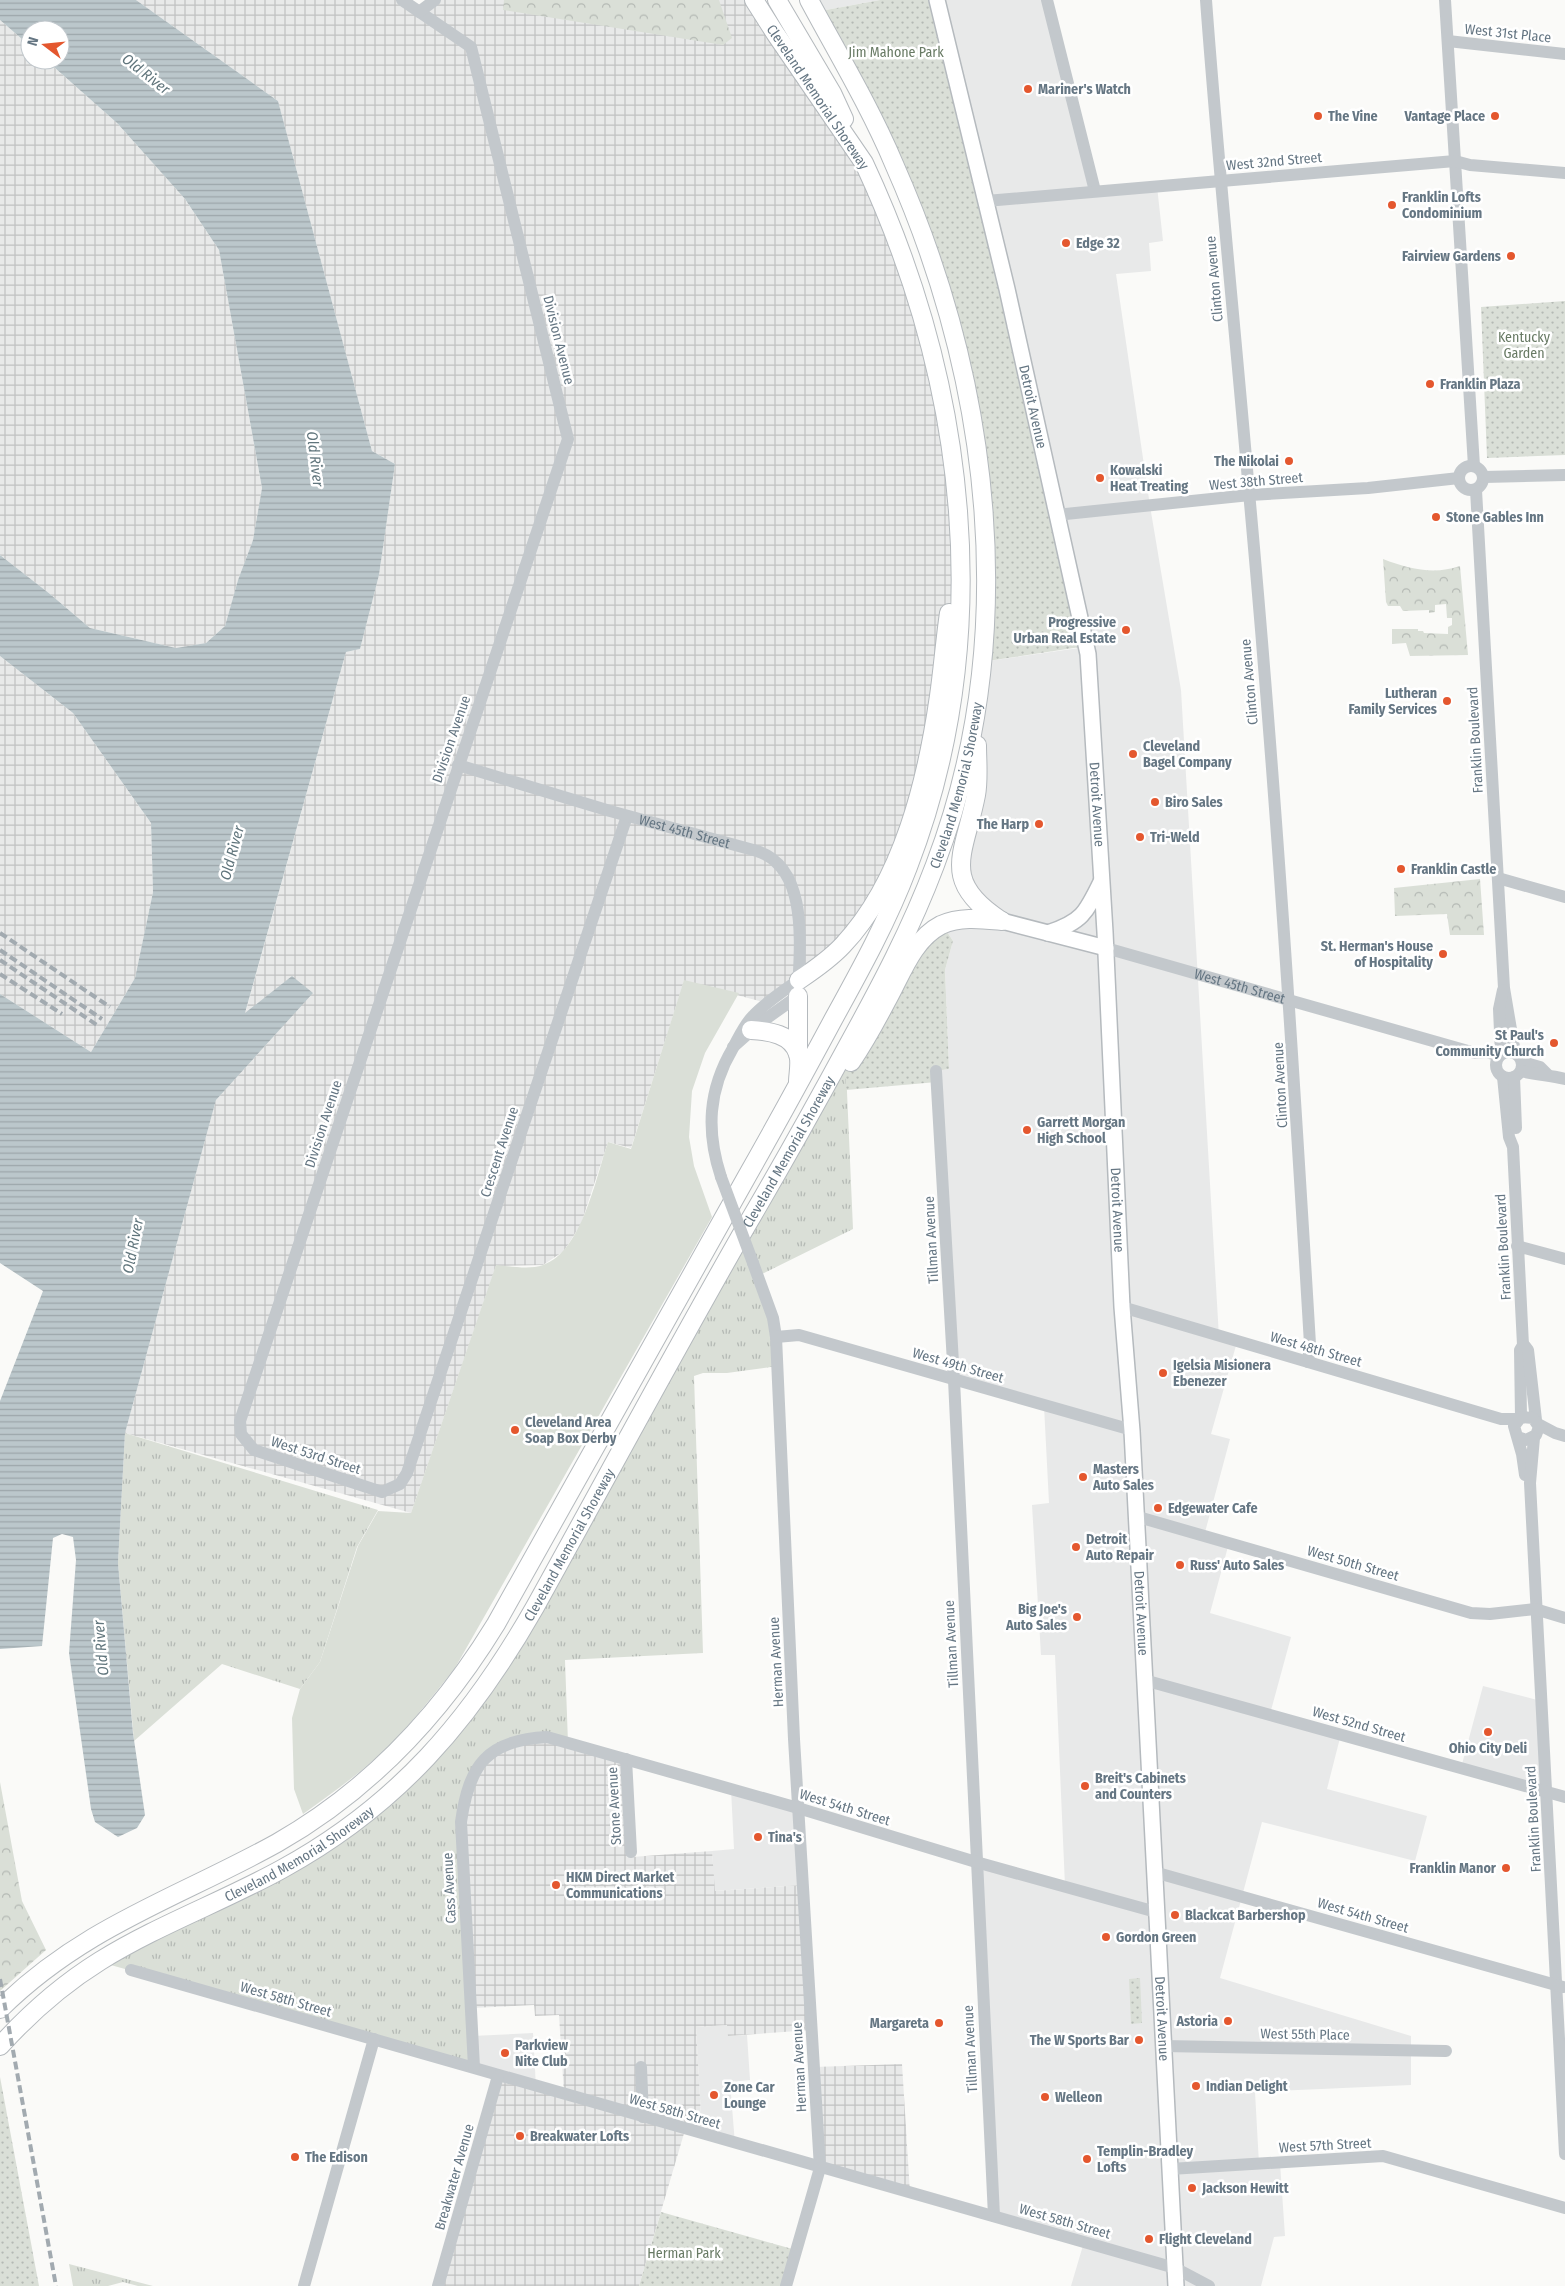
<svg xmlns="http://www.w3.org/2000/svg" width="1565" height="2286" font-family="'Fira Sans Condensed',sans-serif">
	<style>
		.built { fill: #e8e9e9 }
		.industrial { fill: url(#industrial-grid) }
		.grass { fill: url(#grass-tufts) }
		.forest { fill: url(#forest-crowns) }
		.park { fill: url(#park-dots) }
		.pitch { fill: #dadfd7 }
		.water { fill: url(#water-rules) }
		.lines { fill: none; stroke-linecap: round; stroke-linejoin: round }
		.major-casing { stroke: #b5babe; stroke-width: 18 }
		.highway-casing { stroke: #b4b9bd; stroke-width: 20 }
		.minor { stroke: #c3c8cc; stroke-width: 12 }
		.major { stroke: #fff; stroke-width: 15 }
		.highway { stroke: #fff; stroke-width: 18 }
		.rail { stroke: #a2aab0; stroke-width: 4; stroke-dasharray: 8 4; stroke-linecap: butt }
		.minor-bridge { stroke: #c3c8cc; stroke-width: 12 }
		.poi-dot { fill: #e4572e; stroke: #fff; stroke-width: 2 }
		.labels { text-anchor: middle; stroke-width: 5; stroke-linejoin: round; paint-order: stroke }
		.street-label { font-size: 14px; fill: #657683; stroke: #fff }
		.park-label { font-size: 14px; fill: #687a64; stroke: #fff }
		.poi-label { font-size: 14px; font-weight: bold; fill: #657683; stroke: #fff; text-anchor: start }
		.water-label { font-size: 15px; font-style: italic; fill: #60757c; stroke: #fff }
	</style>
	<defs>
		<pattern id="industrial-grid" width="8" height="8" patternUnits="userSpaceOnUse" patternTransform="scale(1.25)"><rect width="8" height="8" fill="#e8e9e9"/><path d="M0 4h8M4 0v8" fill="none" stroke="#c0c1c2"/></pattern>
		<pattern id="grass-tufts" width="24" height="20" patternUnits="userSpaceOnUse" patternTransform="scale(1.25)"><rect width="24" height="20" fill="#dadfd7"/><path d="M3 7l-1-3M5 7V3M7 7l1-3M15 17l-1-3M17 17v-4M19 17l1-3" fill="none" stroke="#b4b9b4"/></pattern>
		<pattern id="forest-crowns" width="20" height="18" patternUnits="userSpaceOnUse" patternTransform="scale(1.25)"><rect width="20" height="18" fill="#dadfd7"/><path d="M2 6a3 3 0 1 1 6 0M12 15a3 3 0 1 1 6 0" fill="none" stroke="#b4b9b4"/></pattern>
		<pattern id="park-dots" width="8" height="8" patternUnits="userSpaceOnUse" patternTransform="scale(1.25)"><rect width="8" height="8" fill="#dadfd7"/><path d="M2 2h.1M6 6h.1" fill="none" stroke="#b4b9b4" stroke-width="1.8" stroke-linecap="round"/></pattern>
		<pattern id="water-rules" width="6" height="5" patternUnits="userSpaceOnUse" patternTransform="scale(1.25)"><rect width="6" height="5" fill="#bbc7cb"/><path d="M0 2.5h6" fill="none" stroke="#9ca6aa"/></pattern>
	</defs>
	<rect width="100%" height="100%" fill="#fafaf8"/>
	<g class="built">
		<path d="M809 0H880L815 12Z"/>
		<path d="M937 0H1047L1095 191 1157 186 1163 241 1149 243 1151 271 1116 274 1150 506 1181 690 1219 1337 1237 1342 1211 1434 1230 1439 1204 1536 1229 1543 1210 1613 1291 1637 1270 1714 1341 1734 1327 1789 1427 1816 1415 1861 1262 1822 1220 1978 1411 2036V2085L1255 2092 1259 2164 1280 2163 1285 2236 1274 2237 1261 2286H1071L1084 2242 994 2216 976 1862 1065 1886 1055 1655H1041L1032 1505 1049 1503 1044 1406 954 1380 936 1071 949 1069 945 970 953 941 942 924 981 919 968 891 969 822 981 662 1086 647Z"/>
		<path d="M1483 1686 1541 1701 1547 1792 1461 1768Z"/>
		<path d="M731 1789 798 1808 803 1885 714 1891 712 1851 734 1849Z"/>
		<path d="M728 2025V2036L747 2035 750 2080 730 2082 735 2144 702 2134 696 2027Z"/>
		<path d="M533 2033 536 2087 474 2067 472 2036Z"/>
	</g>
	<g class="industrial">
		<path d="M136 0H402L419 12 435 0H754L864 163 907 266 960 533 927 761 870 911 767 1003 684 981 631 1148 608 1142 581 1224 564 1251 543 1265 496 1266 411 1513 125 1433 216 1100 282 1027 245 1014 346 652 360 649 379 575 395 464 372 451 278 101Z"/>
		<path d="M0 20 30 46V60H46L117 123 185 199 219 250 262 488 253 540 238 580 225 626 206 643 176 648 90 628 50 594 0 555Z"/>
		<path d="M0 656 73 713 151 823 153 892 135 978 91 1052 0 994Z"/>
		<path d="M525 1738 626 1759 632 1857 712 1851 715 1891 803 1885 811 2030 728 2036 727 2025 696 2027 702 2134 685 2130 639 2286H438L498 2076 564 2094 559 2015 535 2016 534 2005 471 2008 461 1822 480 1764Z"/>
		<path d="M902 2064 910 2193 820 2168 814 2067Z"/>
	</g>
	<g class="grass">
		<path d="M846 1069 853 1229 758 1276 778 1366 727 1373H703L694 1376 703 1653 565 1660 568 1743 547 1737 503 1745 465 1793 474 2067 100 1962 320 1846 466 1714 803 1127Z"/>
		<path d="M125 1433 378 1510 357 1547 320 1662 300 1689 222 1664 134 1741 118 1563Z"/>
		<path d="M69 2264 153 2286H138L123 2282 108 2286H73Z"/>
	</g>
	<g class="forest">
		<path d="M504 0H719L732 38 723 45 503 10Z"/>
		<path d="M1383 559C1409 569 1434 575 1460 566L1468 655 1410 656 1406 643 1392 644V629H1418V631H1423L1424 633 1448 634V627L1452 625V618H1447L1446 604 1435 605V612L1429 613V610L1403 611 1400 606H1388L1386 602Z"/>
		<path d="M1480 879 1484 935H1450L1447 914 1395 916 1394 888Z"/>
		<path d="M0 1782 22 1901 46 1950 0 1991Z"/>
	</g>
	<g class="park">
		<path d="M880 0H937L1087 646 981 662 985 524 937 274 815 12Z"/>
		<path d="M1565 301V455L1487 458 1481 307Z"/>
		<path d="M942 924 953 941 945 970 949 1069 936 1071 937 1082 846 1090V1069L887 1000Z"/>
		<path d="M1140 1978 1142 2023 1131 2024 1129 1979Z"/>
		<path d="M0 2077 39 2286H0Z"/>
		<path d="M661 2212 796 2250 786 2286H639Z"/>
	</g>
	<path class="pitch" d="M684 980 739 993 705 1053 692 1091 689 1137 694 1166 712 1217 455 1668C435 1693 415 1719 393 1742 366 1769 334 1792 303 1814L294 1789 292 1718 300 1689 320 1662 358 1546 378 1511 411 1513 496 1265C510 1266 529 1270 543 1265 582 1252 596 1177 608 1142L631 1149Z"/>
	<path class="water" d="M0 0H136L278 101 372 451 395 464 379 575 360 649 346 652 245 1013 292 976 313 993 216 1100 125 1433 118 1563 133 1733 145 1815 137 1828 118 1837 95 1822 91 1809 69 1653 76 1560 73 1537 62 1534 53 1538 42 1646 0 1649V1401L43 1291 0 1263V994L91 1052 135 978 153 892 151 823 73 713 0 656V555L50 594 90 628 176 648 206 643 225 626 238 580 253 540 262 488 219 250 185 199 117 123 46 60H60V30H30V46L0 20Z"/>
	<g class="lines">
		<defs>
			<g id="major">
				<path id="s3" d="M937 0 1007 289 1088 654 1105 932 1122 1307 1132 1431 1176 2286"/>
				<path d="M1002 921 1106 948"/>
				<path d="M1048 933C1082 922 1086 913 1101 882"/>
			</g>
			<g id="highway">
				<path d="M777 0 832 93 844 119"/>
				<path d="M977 745C977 761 979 779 976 795 965 853 939 880 1000 920"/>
				<path d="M799 980C814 970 830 959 843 945 903 881 927 780 939 696 943 668 945 640 949 613"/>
				<path d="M751 1030C769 1031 792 1034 798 1054 801 1062 798 1074 798 1082"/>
				<path d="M798 1054V996"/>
				<path d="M851 1062C864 1043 875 1023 886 1002 901 976 912 940 941 925 960 916 982 919 1002 921"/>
				<path d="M0 2009C84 1926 178 1898 277 1843 370 1790 441 1714 496 1624 579 1475 663 1327 746 1178 776 1125 805 1072 834 1018 861 969 888 920 908 867 997 636 967 384 864 163L775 33 754 0"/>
				<path id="s4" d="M0 2046C29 2014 63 1984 100 1961 158 1925 222 1902 282 1869 397 1806 470 1721 535 1607 606 1479 675 1350 748 1223 782 1165 815 1106 847 1047 880 987 911 929 935 865 1022 637 991 383 894 164 870 107 838 54 809 0"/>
			</g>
		</defs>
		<use href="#major" class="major-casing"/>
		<use href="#highway" class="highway-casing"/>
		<g class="minor">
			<path d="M402 0 471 47 568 439 240 1421 241 1434 254 1450 382 1492 400 1484 407 1473 627 816"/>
			<path d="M1047 0 1095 191"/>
			<path d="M1206 0C1218 164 1235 328 1249 492 1275 776 1293 1060 1310 1344L1308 1362"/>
			<path d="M1445 0 1474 466"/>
			<path d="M419 12 435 0"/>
			<path d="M1448 41 1565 54"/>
			<path d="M986 201 1455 161 1470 165 1565 173"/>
			<circle cx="1471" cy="478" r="12"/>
			<path d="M1484 477 1565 475"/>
			<path d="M1476 490 1504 988 1515 1053"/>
			<path d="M1056 515 1250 495 1368 488 1459 478"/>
			<path id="s1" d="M458 765 610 811 757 851C811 868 799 952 798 996L760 1023 733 1047"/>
			<path d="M1498 878 1565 897"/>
			<path id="s2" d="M1106 948 1475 1053 1487 1052 1499 1056"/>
			<circle cx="1509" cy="1065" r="13"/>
			<path d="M1501 1054 1499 1009 1503 990"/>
			<path d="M1522 1062 1540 1067 1547 1074"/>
			<path d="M936 1071 954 1380 994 2216"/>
			<path d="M1521 1071C1536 1075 1550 1075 1565 1079"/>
			<path d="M1503 1077 1509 1137 1513 1147 1523 1345 1520 1350 1521 1417"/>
			<path d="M1514 1077 1516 1128"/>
			<path d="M721 1177C706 1131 708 1090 733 1048 739 1037 744 1025 753 1016 766 1002 783 991 799 980"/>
			<path d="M1517 1246 1565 1259"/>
			<path d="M753 1263 773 1318 776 1337 794 1739 820 2168 786 2286"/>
			<path d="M1122 1307 1501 1419H1518"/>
			<path d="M776 1337 799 1335 1132 1430"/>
			<path d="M1525 1346 1528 1350 1536 1420"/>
			<path d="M1538 1424 1555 1433 1565 1436"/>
			<path d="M1518 1437 1526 1440 1536 1435 1539 1427 1533 1418 1521 1417 1514 1426 1522 1454 1525 1475"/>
			<path d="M1534 1438 1530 1483 1565 2154"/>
			<path d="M1135 1516 1471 1613 1490 1614 1535 1609 1565 1618"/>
			<path d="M1144 1680 1565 1797"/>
			<path d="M626 1759 631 1852"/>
			<path d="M1154 1872 1563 1987"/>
			<path d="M131 1970 1175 2268 1209 2286"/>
			<path d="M1163 2046 1446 2051"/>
			<path d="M474 2067 461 1822C469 1765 487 1740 547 1737L798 1808 976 1862 1156 1912"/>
			<path d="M641 2067 643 2117"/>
			<path d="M1170 2169 1383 2156 1565 2208"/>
			<path d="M304 2286 374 2039"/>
			<path d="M438 2286 498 2076"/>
		</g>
		<use href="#major" class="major"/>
		<use href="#highway" class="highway"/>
		<g class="rail">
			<path d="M0 933 110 1007"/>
			<path d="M0 950 102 1019"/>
			<path d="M0 960 97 1025"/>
			<path d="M0 974 62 1014"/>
			<path d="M0 1979 56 2286"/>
		</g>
		<path class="minor-bridge" d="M721 1177 753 1263"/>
	</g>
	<g class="poi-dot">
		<circle cx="1028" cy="89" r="5"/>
		<circle cx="1318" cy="116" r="5"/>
		<circle cx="1495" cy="116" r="5"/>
		<circle cx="1392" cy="205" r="5"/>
		<circle cx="1066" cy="243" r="5"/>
		<circle cx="1511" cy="256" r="5"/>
		<circle cx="1430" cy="384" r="5"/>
		<circle cx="1289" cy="461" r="5"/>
		<circle cx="1100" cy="478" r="5"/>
		<circle cx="1436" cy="517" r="5"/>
		<circle cx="1126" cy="630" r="5"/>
		<circle cx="1447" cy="701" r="5"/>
		<circle cx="1133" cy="754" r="5"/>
		<circle cx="1155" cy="802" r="5"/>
		<circle cx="1039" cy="824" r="5"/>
		<circle cx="1140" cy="837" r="5"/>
		<circle cx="1401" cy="869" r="5"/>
		<circle cx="1443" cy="954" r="5"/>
		<circle cx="1554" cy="1043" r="5"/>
		<circle cx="1027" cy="1130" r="5"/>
		<circle cx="1163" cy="1373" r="5"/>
		<circle cx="515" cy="1430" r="5"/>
		<circle cx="1083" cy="1477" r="5"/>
		<circle cx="1158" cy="1508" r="5"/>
		<circle cx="1076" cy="1547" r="5"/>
		<circle cx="1180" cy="1565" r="5"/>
		<circle cx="1077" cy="1617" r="5"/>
		<circle cx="1488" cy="1732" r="5"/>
		<circle cx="1085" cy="1786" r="5"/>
		<circle cx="758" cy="1837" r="5"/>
		<circle cx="1506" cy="1868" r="5"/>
		<circle cx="556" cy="1885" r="5"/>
		<circle cx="1175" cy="1915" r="5"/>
		<circle cx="1106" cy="1937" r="5"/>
		<circle cx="1228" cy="2021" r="5"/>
		<circle cx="939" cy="2023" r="5"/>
		<circle cx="1139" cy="2040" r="5"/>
		<circle cx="505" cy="2053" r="5"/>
		<circle cx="1196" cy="2086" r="5"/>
		<circle cx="714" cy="2095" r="5"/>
		<circle cx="1045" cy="2097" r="5"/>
		<circle cx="520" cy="2136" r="5"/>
		<circle cx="295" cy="2157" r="5"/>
		<circle cx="1087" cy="2159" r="5"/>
		<circle cx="1192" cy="2188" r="5"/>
		<circle cx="1149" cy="2239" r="5"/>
	</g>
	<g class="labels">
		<g class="street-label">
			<text transform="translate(1508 33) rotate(6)" y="5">West 31st Place</text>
			<text transform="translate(818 97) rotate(56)" y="5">Cleveland Memorial Shoreway</text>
			<text transform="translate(1274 161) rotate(-5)" y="5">West 32nd Street</text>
			<text transform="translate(1214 279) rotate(-95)" y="5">Clinton Avenue</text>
			<text transform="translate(559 340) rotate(76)" y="5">Division Avenue</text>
			<text dy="5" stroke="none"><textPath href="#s3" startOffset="418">Detroit Avenue</textPath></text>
			<text transform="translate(1256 481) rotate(-5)" y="5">West 38th Street</text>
			<text transform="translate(1249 682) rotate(-95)" y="5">Clinton Avenue</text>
			<text transform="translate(451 739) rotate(-71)" y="5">Division Avenue</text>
			<text transform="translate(1475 740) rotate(-93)" y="5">Franklin Boulevard</text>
			<text dy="5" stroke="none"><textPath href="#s4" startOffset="1631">Cleveland Memorial Shoreway</textPath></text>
			<text dy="5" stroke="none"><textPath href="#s3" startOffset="822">Detroit Avenue</textPath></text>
			<text dy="5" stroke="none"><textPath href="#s1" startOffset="236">West 45th Street</textPath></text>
			<text dy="5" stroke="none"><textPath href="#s2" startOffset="139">West 45th Street</textPath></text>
			<text transform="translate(1280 1085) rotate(-93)" y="5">Clinton Avenue</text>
			<text transform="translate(323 1124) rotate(-72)" y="5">Division Avenue</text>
			<text dy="5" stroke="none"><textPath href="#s4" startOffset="1226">Cleveland Memorial Shoreway</textPath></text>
			<text transform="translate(499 1152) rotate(-72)" y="5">Crescent Avenue</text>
			<text dy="5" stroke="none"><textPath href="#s3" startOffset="1228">Detroit Avenue</textPath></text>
			<text transform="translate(931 1240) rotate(-93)" y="5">Tillman Avenue</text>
			<text transform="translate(1503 1247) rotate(-93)" y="5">Franklin Boulevard</text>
			<text transform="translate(1316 1349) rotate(16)" y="5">West 48th Street</text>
			<text transform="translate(958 1365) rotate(16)" y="5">West 49th Street</text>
			<text transform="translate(316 1455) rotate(18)" y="5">West 53rd Street</text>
			<text dy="5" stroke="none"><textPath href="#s4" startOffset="776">Cleveland Memorial Shoreway</textPath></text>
			<text transform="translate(1353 1563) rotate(16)" y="5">West 50th Street</text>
			<text dy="5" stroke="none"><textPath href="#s3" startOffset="1632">Detroit Avenue</textPath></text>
			<text transform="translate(951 1644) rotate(-93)" y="5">Tillman Avenue</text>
			<text transform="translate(776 1662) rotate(-93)" y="5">Herman Avenue</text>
			<text transform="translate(1359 1724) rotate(16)" y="5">West 52nd Street</text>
			<text transform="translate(614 1806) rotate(-93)" y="5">Stone Avenue</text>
			<text transform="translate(845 1807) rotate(17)" y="5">West 54th Street</text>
			<text transform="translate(1533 1819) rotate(-93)" y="5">Franklin Boulevard</text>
			<text dy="5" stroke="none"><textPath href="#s4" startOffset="358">Cleveland Memorial Shoreway</textPath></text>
			<text transform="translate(449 1888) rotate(-93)" y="5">Cass Avenue</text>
			<text transform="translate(1363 1915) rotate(16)" y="5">West 54th Street</text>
			<text transform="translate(286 1999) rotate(16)" y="5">West 58th Street</text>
			<text dy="5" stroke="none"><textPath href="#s3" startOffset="2038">Detroit Avenue</textPath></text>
			<text transform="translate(1305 2034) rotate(1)" y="5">West 55th Place</text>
			<text transform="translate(970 2049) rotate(-93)" y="5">Tillman Avenue</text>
			<text transform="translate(799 2067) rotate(-93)" y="5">Herman Avenue</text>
			<text transform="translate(675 2111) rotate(16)" y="5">West 58th Street</text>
			<text transform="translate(1325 2145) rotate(-3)" y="5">West 57th Street</text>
			<text transform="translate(454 2177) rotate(-74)" y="5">Breakwater Avenue</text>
			<text transform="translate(1065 2221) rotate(16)" y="5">West 58th Street</text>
		</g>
		<g class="park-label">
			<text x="896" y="57">Jim Mahone Park</text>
			<text x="1524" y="342">Kentucky<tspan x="1524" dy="16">Garden</tspan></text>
			<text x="684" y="2258">Herman Park</text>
		</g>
		<g class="poi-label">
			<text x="1038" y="94">Mariner's Watch</text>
			<text x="1328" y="121">The Vine</text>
			<text x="1485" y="121" text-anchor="end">Vantage Place</text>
			<text x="1402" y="202">Franklin Lofts<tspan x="1402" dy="16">Condominium</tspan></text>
			<text x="1076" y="248">Edge 32</text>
			<text x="1501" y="261" text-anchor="end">Fairview Gardens</text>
			<text x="1440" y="389">Franklin Plaza</text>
			<text x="1279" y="466" text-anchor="end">The Nikolai</text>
			<text x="1110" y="475">Kowalski<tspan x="1110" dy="16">Heat Treating</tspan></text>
			<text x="1446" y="522">Stone Gables Inn</text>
			<text x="1116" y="627" text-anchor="end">Progressive<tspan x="1116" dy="16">Urban Real Estate</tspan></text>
			<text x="1437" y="698" text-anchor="end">Lutheran<tspan x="1437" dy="16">Family Services</tspan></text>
			<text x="1143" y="751">Cleveland<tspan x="1143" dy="16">Bagel Company</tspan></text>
			<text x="1165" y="807">Biro Sales</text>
			<text x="1029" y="829" text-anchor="end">The Harp</text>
			<text x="1150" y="842">Tri-Weld</text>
			<text x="1411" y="874">Franklin Castle</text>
			<text x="1433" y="951" text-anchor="end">St. Herman's House<tspan x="1433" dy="16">of Hospitality</tspan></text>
			<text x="1544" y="1040" text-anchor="end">St Paul's<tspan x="1544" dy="16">Community Church</tspan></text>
			<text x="1037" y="1127">Garrett Morgan<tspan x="1037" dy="16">High School</tspan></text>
			<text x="1173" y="1370">Igelsia Misionera<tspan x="1173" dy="16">Ebenezer</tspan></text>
			<text x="525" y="1427">Cleveland Area<tspan x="525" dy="16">Soap Box Derby</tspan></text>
			<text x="1093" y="1474">Masters<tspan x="1093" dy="16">Auto Sales</tspan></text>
			<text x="1168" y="1513">Edgewater Cafe</text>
			<text x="1086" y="1544">Detroit<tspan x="1086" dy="16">Auto Repair</tspan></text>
			<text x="1190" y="1570">Russ' Auto Sales</text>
			<text x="1067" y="1614" text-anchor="end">Big Joe's<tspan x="1067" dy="16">Auto Sales</tspan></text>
			<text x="1488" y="1753" text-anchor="middle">Ohio City Deli</text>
			<text x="1095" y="1783">Breit's Cabinets<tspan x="1095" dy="16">and Counters</tspan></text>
			<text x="768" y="1842">Tina's</text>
			<text x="1496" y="1873" text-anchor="end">Franklin Manor</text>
			<text x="566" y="1882">HKM Direct Market<tspan x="566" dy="16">Communications</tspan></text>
			<text x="1185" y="1920">Blackcat Barbershop</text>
			<text x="1116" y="1942">Gordon Green</text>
			<text x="1218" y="2026" text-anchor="end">Astoria</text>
			<text x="929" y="2028" text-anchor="end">Margareta</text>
			<text x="1129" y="2045" text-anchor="end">The W Sports Bar</text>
			<text x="515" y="2050">Parkview<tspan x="515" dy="16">Nite Club</tspan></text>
			<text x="1206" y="2091">Indian Delight</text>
			<text x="724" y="2092">Zone Car<tspan x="724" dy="16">Lounge</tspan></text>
			<text x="1055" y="2102">Welleon</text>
			<text x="530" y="2141">Breakwater Lofts</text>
			<text x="1097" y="2156">Templin-Bradley<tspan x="1097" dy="16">Lofts</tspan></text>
			<text x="305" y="2162">The Edison</text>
			<text x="1202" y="2193">Jackson Hewitt</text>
			<text x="1159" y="2244">Flight Cleveland</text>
		</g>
		<g class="water-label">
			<text transform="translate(146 74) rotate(38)" y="5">Old River</text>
			<text transform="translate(315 459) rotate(83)" y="5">Old River</text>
			<text transform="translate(232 853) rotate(-75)" y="5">Old River</text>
			<text transform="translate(133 1246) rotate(-79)" y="5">Old River</text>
			<text transform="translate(101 1648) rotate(-95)" y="5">Old River</text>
		</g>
	</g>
	<g transform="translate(45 45) rotate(286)"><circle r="24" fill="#ffffff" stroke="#c1c8cd"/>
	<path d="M0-4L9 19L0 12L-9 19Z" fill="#e4572e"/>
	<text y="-8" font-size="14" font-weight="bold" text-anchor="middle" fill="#657683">N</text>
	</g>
</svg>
